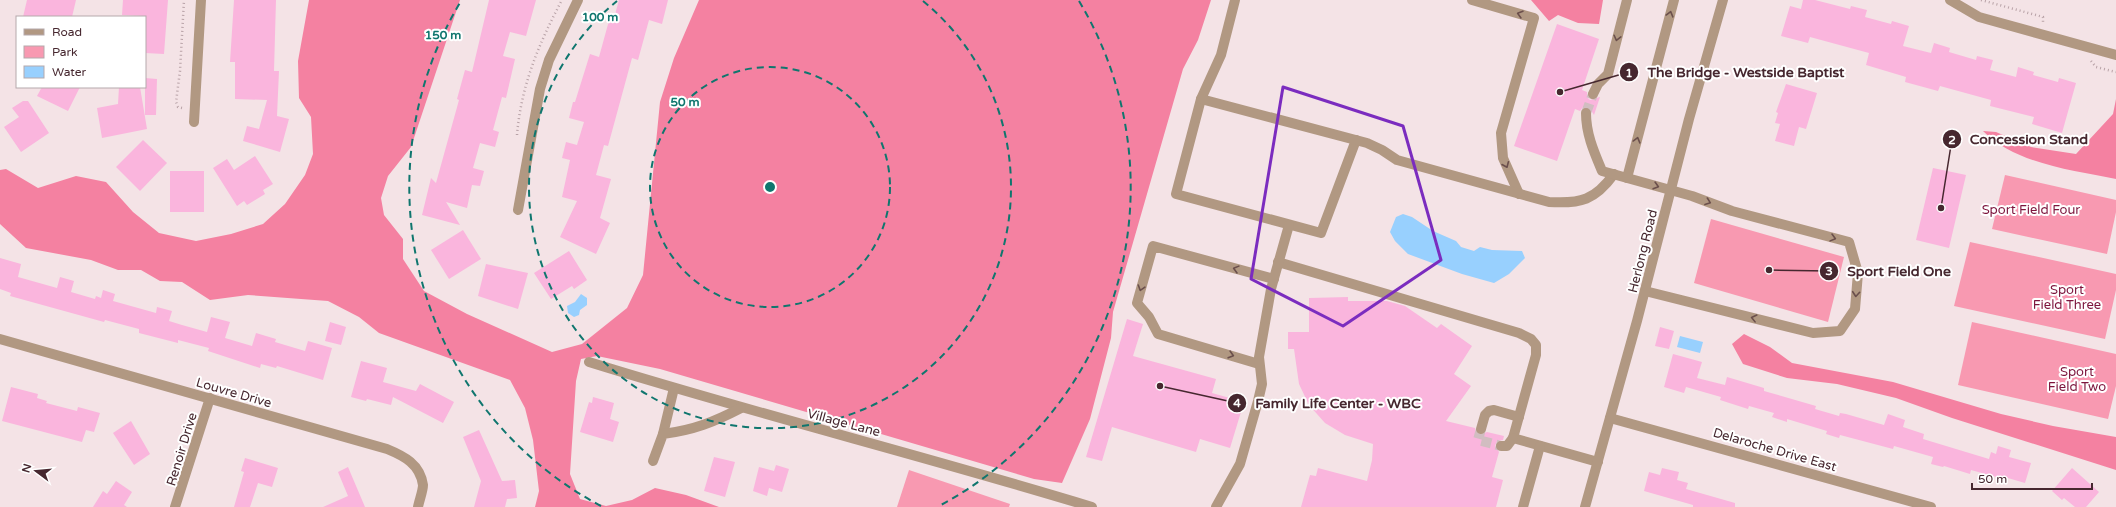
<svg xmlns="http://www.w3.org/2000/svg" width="2116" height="507" font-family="'Varela Round',sans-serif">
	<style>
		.green { fill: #f899b1 }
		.forest { fill: #f481a1 }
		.water { fill: #98d0fe }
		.building { fill: #fab5dd }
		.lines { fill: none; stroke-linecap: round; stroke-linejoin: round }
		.minor-tunnel { stroke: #d1bdc1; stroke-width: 10; stroke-dasharray: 10 5; stroke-linecap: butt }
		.path { stroke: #b8a2a7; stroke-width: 2.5; stroke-dasharray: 1 3; stroke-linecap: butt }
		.minor { stroke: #b19882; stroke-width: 10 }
		.oneway { stroke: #6b4f4c }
		.marked { fill: none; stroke: #7b2cbf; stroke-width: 3; stroke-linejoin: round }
		.ring { fill: none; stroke: #0f766e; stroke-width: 2; stroke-dasharray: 7 5 }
		.labels { text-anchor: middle; stroke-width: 4; stroke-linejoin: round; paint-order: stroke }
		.park-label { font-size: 13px; fill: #7d153d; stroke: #fff }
		.street-label { font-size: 13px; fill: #46272f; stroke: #fff }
		.centre { fill: #0f766e; stroke: #fff; stroke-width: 2 }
		.ring-label { font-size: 12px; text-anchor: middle; font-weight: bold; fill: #0f766e; stroke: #fff; stroke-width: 4; stroke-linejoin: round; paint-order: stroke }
		.leader { fill: none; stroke: #46272f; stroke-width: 1.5 }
		.callout-dot { fill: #46272f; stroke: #fff; stroke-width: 1.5 }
		.mark-label { font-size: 12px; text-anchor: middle; font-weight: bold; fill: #fff }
		.callout-label { font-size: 14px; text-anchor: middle; font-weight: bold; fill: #46272f; stroke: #fff; stroke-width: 4; stroke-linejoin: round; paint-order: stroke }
	</style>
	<rect width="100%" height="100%" fill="#f4e3e6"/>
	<g class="green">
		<path d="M2005 175 2116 200V212L2107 254 1992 229Z"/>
		<path d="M1711 219 1844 257 1828 322 1694 283Z"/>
		<path d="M1970 242 2116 274V290L2105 339 1954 306Z"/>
		<path d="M1972 322 2116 354V386L2108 419 1958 385Z"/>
		<path d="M909 470 1010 504 1009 507H897Z"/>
	</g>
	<g class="forest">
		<path d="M309 0H460L411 147 388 176 381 198 384 215 403 239V259L424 291 467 314 552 352 582 344 627 308 643 275 660 102 674 58 699 0H1211L1198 40 1183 69 1113 312 1111 338 1090 419 1062 483 1034 479 660 369 597 356 581 359 576 381 570 474 580 499 606 506 632 500 655 488 686 495 719 507H535L539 491 533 440 525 408 510 380 379 333 359 317 328 301 248 295 210 300 182 282 160 281 141 270H118L91 260 26 248 0 224V170L6 169 38 188 76 176 106 182 133 212 159 233 196 241 231 234 263 224 285 204 305 175 313 154 311 117 299 98 298 61Z"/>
		<path d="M1531 0H1603L1599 24 1578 23 1558 15 1549 21Z"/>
		<path d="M2116 99V179C2072 170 2016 164 1983 131L1996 132 2031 147 2076 154 2113 114Z"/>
		<path d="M1744 334 1770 347 1792 363 1893 382 2001 414 2053 426 2116 437V470L1952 418 1896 398 1837 384 1787 378 1743 364 1732 344Z"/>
	</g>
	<g class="water">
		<path d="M1403 214 1412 217 1433 231 1456 241 1461 247 1474 251 1480 247 1492 250 1522 251 1525 258 1509 274 1494 283 1462 274 1408 254 1395 241 1390 232 1396 217Z"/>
		<path d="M581 294 587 298V305L580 310 579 315 574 317 568 313 567 306 575 302Z"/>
		<path d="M1680 336 1703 342 1700 353 1677 347Z"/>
	</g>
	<g class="building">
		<path d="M27 0H76L72 17H23Z"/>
		<path d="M123 0H168L164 54 145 53V16L122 15Z"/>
		<path d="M234 0H276L274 71H279L277 116 289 119 280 152 243 141 247 126 259 129 267 100 235 99V62H230Z"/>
		<path d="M489 0H536L526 36 510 32 503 56 515 59 506 98 502 97 493 130 499 132 495 147 480 143 473 168 484 171 480 186 472 185 467 208 446 202 460 225 422 215 431 178 436 183 459 100 457 99 465 70 472 72Z"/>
		<path d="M619 0H668L662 24 649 20 638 60 632 58 608 146 604 145 596 175 611 179 600 218 610 223 596 254 560 237 577 201 562 197 570 160 562 158 566 142 577 145 584 122 569 118 573 102H575L590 54 599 57 610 17 614 18Z"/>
		<path d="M1803 0H1815L1850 9 1851 6 1867 10 1865 17 1891 24 1892 21 1909 26 1903 46 1931 53 1934 43 1950 48 1949 52 1976 60 1977 56 1993 60 1990 70 2016 77 2018 67 2034 72 2033 75 2058 82 2059 78 2076 83 2062 133 2032 124 2034 117 1990 106 1991 100 1940 86 1938 91 1905 82 1906 77 1866 65 1869 53 1810 37 1808 43 1781 36 1790 6 1801 9Z"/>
		<path d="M1557 24 1599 39 1582 90 1587 92V97L1590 100 1600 97 1594 115 1589 107H1583L1580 111 1575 109 1557 161 1514 146Z"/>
		<path d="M145 78 157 79 156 115H145Z"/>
		<path d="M1786 84 1817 93 1806 129 1799 127 1794 146 1775 141 1780 124 1775 123 1778 113 1776 112Z"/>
		<path d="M42 87H80L68 111 37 96Z"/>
		<path d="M119 87H140L147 129 102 138 97 108 118 104Z"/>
		<path d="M23 101H28L49 133 21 152 4 127 19 117 12 108Z"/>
		<path d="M143 140 167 163 140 191 116 167Z"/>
		<path d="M255 156 273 184 263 190 265 194 247 205 244 201 237 206 213 168 227 159 234 170Z"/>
		<path d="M1933 168 1966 175 1949 248 1916 240Z"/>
		<rect x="170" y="171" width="34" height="41"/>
		<path d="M463 230 481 259 449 279 431 250Z"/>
		<path d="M569 251 587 280 574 289 572 286 551 299 534 273Z"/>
		<path d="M0 258 21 264 18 277 57 288 60 277 74 281 71 292 95 299 96 296 101 298 103 290 115 294 113 301 156 313 157 307 172 311 169 321 182 325 207 332 211 317 230 322 225 338 252 346 256 333 276 339 275 342 305 351 308 341 332 348 323 380 277 366 276 368 261 364 260 368 208 351 209 348 178 340V343L139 333V329L105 320 104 322 10 296 11 293 0 289Z"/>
		<path d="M486 264 528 273 518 309 478 296Z"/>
		<path d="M1348 297V301H1387L1405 306 1437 328 1441 324 1472 346 1454 374 1471 386 1446 421 1475 428 1476 433 1480 435 1487 432 1504 436 1503 440 1497 441 1495 446 1499 452 1492 477 1503 480 1496 507H1301L1310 475 1316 476 1318 468 1367 481 1372 460 1373 444 1345 435 1325 423 1309 405 1299 384 1294 349H1288V332H1309V298Z"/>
		<path d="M1127 319 1143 324 1133 356 1216 379 1212 393 1244 402 1230 448 1200 439 1196 452 1112 427 1102 461 1086 457Z"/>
		<path d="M330 322 346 327 341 345 325 341Z"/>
		<path d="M1660 327 1674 331 1669 349 1655 346Z"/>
		<path d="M1673 354 1702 362 1697 378 1725 385 1727 377 1764 388V391L1816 406 1815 409 1839 416 1840 413 1846 414 1884 425 1888 414 1905 420 1903 427 1924 434 1923 439 1989 459 1991 452 1996 454 1998 446 2011 450 2009 457 2031 463 2025 483 2001 476 2000 478 1971 470 1970 474 1944 466 1943 467 1931 464 1933 457 1894 446 1893 449 1840 435 1839 438 1826 434 1827 431 1787 419V422L1772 417 1774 413 1749 406 1748 409 1720 400 1721 397 1686 387 1684 393 1664 387Z"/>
		<path d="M361 361 387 368 383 382 416 391 420 384 454 402 443 423 393 397 391 405 367 399 366 401 351 397Z"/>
		<path d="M11 387 38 394 37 398 47 401 46 403 77 411 78 407 100 413 94 432 86 430 82 442 2 421Z"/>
		<path d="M593 397 614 403 610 419 619 422 613 442 580 432 589 402 592 403Z"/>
		<path d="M131 421 150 454 134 465 113 433Z"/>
		<path d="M479 430 502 481 515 480 517 498 507 499 505 507H474L481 481 463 437Z"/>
		<path d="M714 457 735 462 725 497 704 491Z"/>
		<path d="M245 458 278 468 272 487 258 483 250 507H234L244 472 241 471Z"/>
		<path d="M776 465 789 469 782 492 769 488 767 496 753 491 759 467 774 471Z"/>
		<path d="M348 467 365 507H323L348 496 338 472Z"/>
		<path d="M1662 468 1679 472 1677 480 1688 483 1686 489 1735 503V507H1693V505L1644 491 1649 472 1660 475Z"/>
		<path d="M2072 468 2099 492 2086 507H2075L2064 498 2062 500 2052 491Z"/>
		<path d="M116 481 132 492 124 505 127 507H93L103 491 107 494Z"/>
	</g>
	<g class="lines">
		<g class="minor-tunnel">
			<path d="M1586 113 1593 94"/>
			<path d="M1481 429 1478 440 1501 446"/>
		</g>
		<g class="path">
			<path d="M1981 0 2043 17V23"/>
			<path d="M2091 61 2096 67 2116 72"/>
			<path d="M182 108 178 107 176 102 180 71 184 0"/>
			<path d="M517 135C521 86 539 43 562 0"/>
		</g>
		<g class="minor">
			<path d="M1235 0 1221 55 1201 99 1176 194 1321 233 1356 140"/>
			<path d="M1472 0 1534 18 1501 133 1503 158 1519 194"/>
			<path d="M1950 0 1979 17 2116 55"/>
			<path d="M1593 94 1598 84 1608 74 1627 0"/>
			<path d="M1201 99 1367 143 1382 150 1397 160 1549 202C1581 204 1595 200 1614 174"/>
			<path d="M1586 113C1586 134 1594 152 1602 171L1692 196 1732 211 1849 242 1858 273 1855 309 1840 331 1813 333 1645 291"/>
			<path d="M194 122 201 0"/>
			<path d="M1627 178 1674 0"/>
			<path d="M518 210 540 89 549 60 578 0"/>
			<path d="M1278 262 1519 333 1531 339 1536 345V355L1513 438 1598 462"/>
			<path d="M0 339 387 449C404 456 420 464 423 485 423 491 419 501 418 507"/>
			<path d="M589 362C756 414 925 456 1092 507"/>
			<path d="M1259 364 1158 334 1149 317 1137 303 1153 246 1274 279"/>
			<path d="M1610 418 1931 507"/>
			<path d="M1481 429 1485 415 1489 411 1494 410 1519 417"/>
			<path d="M663 434 674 388"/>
			<path d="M1501 446H1507L1513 438"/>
			<path d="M653 461 663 434C694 430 714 422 741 408"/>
			<path d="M175 507 210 398"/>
			<path d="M1216 507 1240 464 1258 401 1262 384 1259 357 1271 289 1289 225"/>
			<path d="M1523 507 1540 446"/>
			<path d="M1585 507 1637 321 1689 119 1723 0"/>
		</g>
	</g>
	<defs><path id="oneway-chevron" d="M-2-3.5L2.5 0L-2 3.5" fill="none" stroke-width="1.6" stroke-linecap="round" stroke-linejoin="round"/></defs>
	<g class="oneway">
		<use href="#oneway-chevron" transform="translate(1520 14) rotate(-164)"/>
		<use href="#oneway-chevron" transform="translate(1670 14) rotate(-75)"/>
		<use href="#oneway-chevron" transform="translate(1617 38) rotate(104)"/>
		<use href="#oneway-chevron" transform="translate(1637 140) rotate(-75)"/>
		<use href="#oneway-chevron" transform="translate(1506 165) rotate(67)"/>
		<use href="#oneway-chevron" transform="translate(1656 186) rotate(16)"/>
		<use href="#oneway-chevron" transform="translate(1708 202) rotate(20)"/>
		<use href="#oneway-chevron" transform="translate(1833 238) rotate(15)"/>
		<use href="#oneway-chevron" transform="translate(1236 269) rotate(-165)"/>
		<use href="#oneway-chevron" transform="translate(1141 288) rotate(107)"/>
		<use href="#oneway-chevron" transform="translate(1856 294) rotate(95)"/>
		<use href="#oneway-chevron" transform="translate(1754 318) rotate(-166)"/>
		<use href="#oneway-chevron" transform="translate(1231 355) rotate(16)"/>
	</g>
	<path class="marked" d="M1283 87 1403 126 1441 260 1343 326 1251 279Z"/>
	<g class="ring">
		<circle cx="770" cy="187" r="120"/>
		<path d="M923 1A241 241 0 1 1 617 1"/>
		<path d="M601 506A361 361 0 0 1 461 1M1079 1A361 361 0 0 1 939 506"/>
	</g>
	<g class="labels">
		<g class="park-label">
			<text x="2031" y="214">Sport Field Four</text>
			<text x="2067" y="294">Sport<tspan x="2067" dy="15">Field Three</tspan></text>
			<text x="2077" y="376">Sport<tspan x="2077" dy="15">Field Two</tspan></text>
		</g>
		<g class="street-label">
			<text transform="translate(1642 251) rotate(-76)" y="5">Herlong Road</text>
			<text transform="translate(234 392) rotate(16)" y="5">Louvre Drive</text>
			<text transform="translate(844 422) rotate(15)" y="5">Village Lane</text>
			<text transform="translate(181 449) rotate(-73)" y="5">Renoir Drive</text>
			<text transform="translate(1775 449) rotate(16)" y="5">Delaroche Drive East</text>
		</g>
	</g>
	<circle cx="770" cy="187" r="6" class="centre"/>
	<g class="ring-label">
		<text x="600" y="21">100 m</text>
		<text x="443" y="39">150 m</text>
		<text x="685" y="106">50 m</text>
	</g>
	<path class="leader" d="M1560 92L1629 72M1941 208L1952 139M1769 270L1829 271M1160 386L1237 403"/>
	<g class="callout-dot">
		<circle cx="1560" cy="92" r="4"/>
		<circle cx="1941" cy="208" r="4"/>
		<circle cx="1769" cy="270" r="4"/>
		<circle cx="1160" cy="386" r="4"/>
		<circle cx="1629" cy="72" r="10"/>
		<circle cx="1952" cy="139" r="10"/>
		<circle cx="1829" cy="271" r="10"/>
		<circle cx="1237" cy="403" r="10"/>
	</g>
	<g class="mark-label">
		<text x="1629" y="77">1</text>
		<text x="1952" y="144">2</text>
		<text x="1829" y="275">3</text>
		<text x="1237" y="407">4</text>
	</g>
	<g class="callout-label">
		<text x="1746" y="77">The Bridge - Westside Baptist</text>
		<text x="2029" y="144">Concession Stand</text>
		<text x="1899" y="276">Sport Field One</text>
		<text x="1338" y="408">Family Life Center - WBC</text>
	</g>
	<rect x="16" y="16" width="130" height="72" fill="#ffffff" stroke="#b5a9ac"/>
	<rect x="24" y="29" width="20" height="6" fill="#b19882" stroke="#b5a9ac"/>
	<text x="52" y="36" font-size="12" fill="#46272f">Road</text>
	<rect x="24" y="46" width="20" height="12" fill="#f899b1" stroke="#b5a9ac"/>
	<text x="52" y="56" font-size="12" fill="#46272f">Park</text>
	<rect x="24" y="66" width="20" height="12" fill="#98d0fe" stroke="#b5a9ac"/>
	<text x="52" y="76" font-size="12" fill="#46272f">Water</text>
	<g transform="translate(36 471) rotate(286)" stroke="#ffffff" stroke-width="3" paint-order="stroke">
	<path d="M0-3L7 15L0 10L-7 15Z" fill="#46272f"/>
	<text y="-6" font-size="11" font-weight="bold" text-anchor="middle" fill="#46272f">N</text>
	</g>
	<path d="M1972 483v6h120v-6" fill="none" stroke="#46272f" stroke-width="2"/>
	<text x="1978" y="483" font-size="12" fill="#46272f" stroke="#ffffff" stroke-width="3" paint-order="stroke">50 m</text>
</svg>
